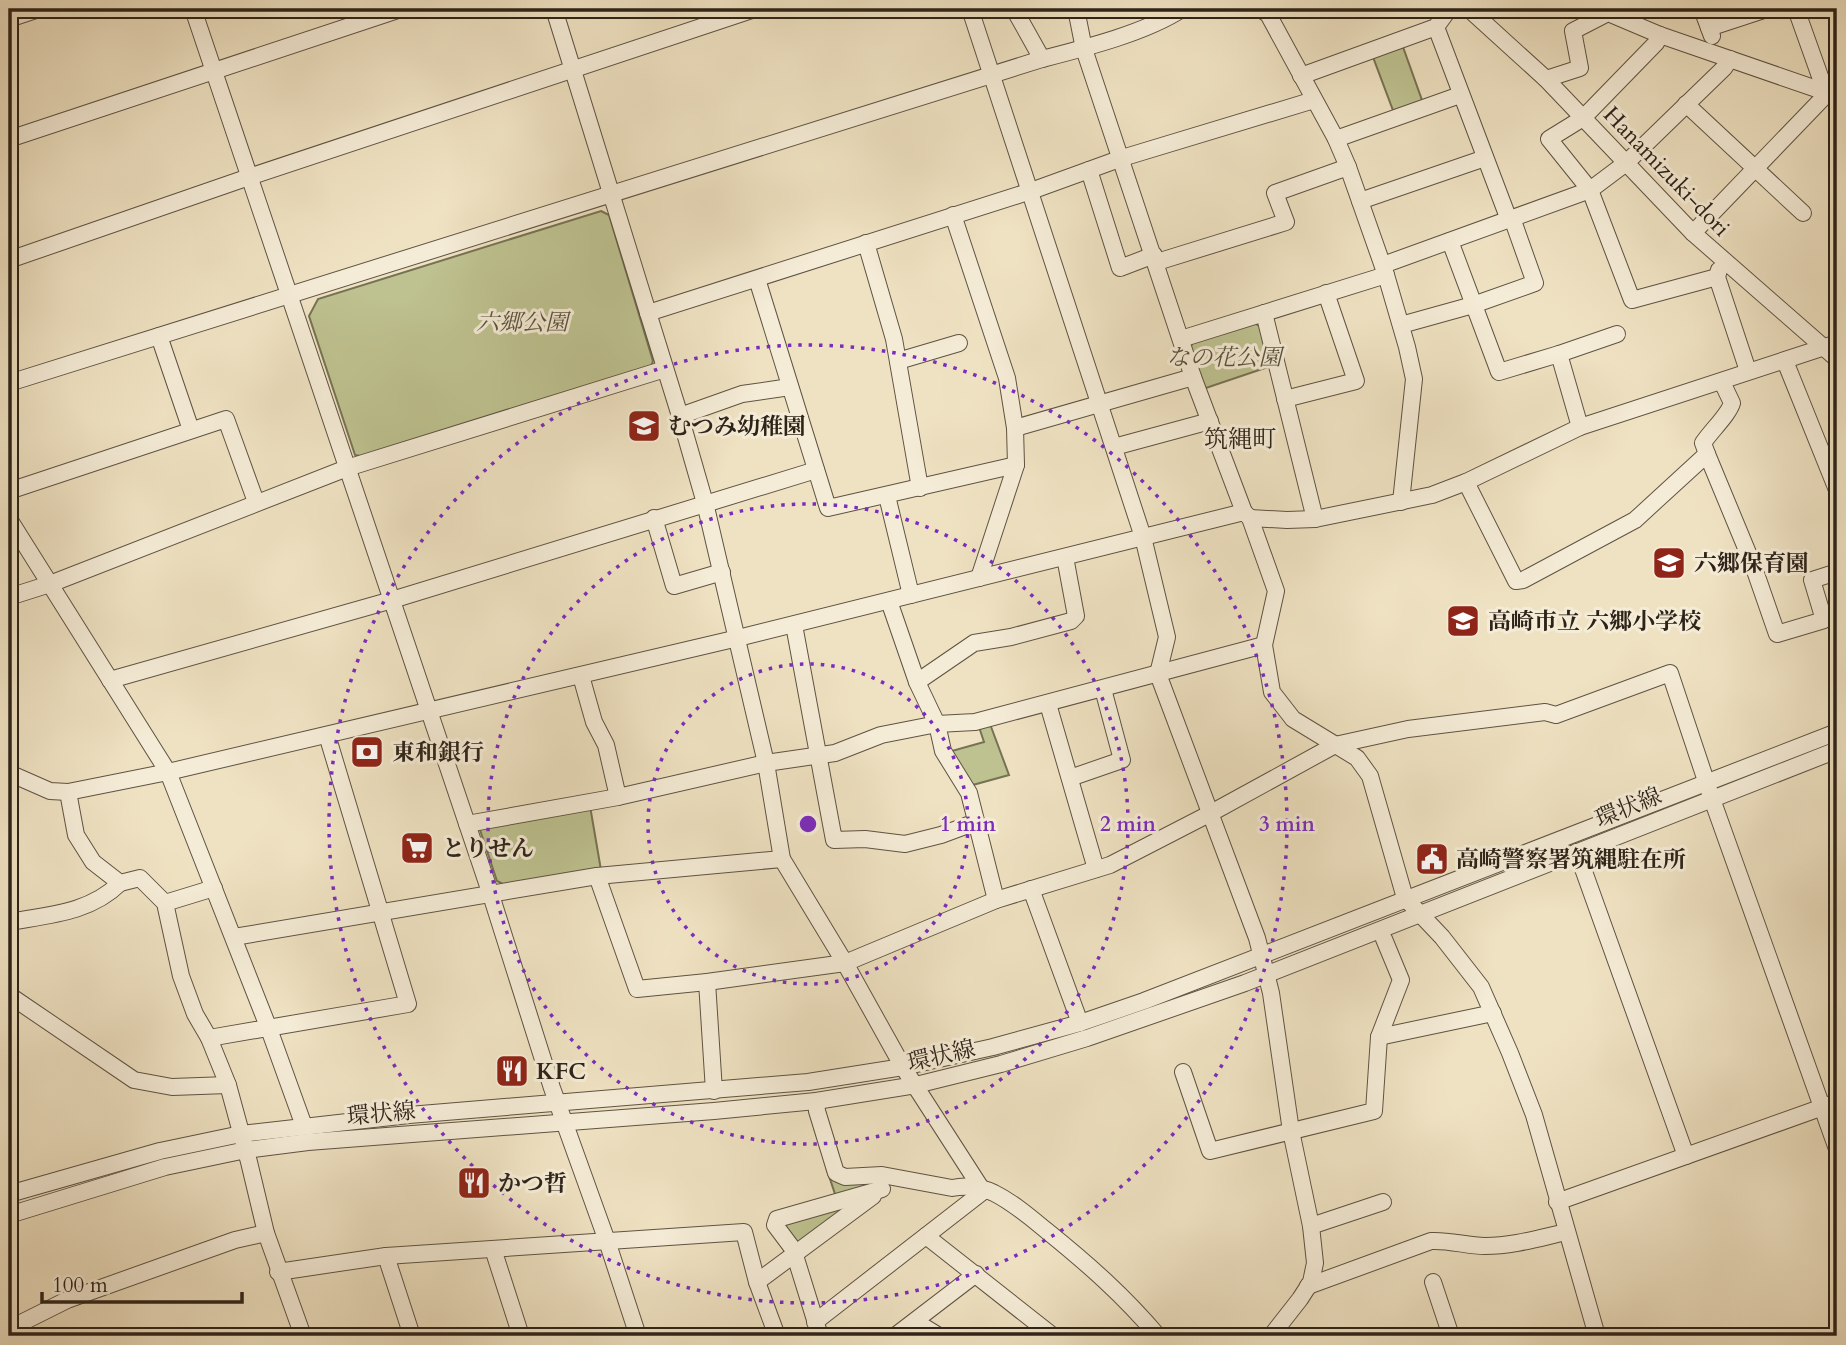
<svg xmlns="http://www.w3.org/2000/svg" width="1846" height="1345" font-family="Cardo,'Noto Serif JP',serif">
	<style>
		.green { fill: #bec290; stroke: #767254; stroke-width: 2 }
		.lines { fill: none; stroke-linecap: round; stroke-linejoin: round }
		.minor-casing { stroke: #5e5343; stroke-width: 18 }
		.minor { stroke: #f5ecd7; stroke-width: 16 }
		.ring { fill: none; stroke: #7b2cbf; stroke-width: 3.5; stroke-dasharray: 3.5 7 }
		.labels { text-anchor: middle; stroke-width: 6; stroke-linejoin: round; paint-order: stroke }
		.street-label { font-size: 23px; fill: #2d2319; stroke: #f5ecd7 }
		.park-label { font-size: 23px; font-style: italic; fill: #58533d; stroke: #f5ecd7 }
		.poi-label { font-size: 23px; font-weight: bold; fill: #2d2319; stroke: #f5ecd7; text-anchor: start }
		.neighbourhood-label { font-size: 24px; fill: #2d2319; stroke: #f5ecd7 }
		.centre { fill: #7b2cbf; stroke: #f5ecd7; stroke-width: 3.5 }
		.ring-label { font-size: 21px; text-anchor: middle; font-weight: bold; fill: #7b2cbf; stroke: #f5ecd7; stroke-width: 6; stroke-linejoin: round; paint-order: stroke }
	</style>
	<rect width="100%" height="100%" fill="#efe2c2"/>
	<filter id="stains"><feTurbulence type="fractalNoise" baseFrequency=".00286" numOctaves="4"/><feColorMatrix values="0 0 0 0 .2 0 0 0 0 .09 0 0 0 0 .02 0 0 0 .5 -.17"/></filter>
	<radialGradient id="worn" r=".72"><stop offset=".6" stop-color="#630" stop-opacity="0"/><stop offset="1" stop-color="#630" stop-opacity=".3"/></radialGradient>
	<g class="green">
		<path d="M1403 47 1423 103 1394 113 1373 57Z"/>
		<path d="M601 211 609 215 653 361 650 369 365 457 355 455 309 316 318 299Z"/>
		<path d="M1254 323 1262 327 1271 366 1203 389 1190 348 1193 342Z"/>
		<path d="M990 724 1009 775 969 786 948 752 984 742 979 727Z"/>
		<path d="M590 806 601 870 507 886 497 881 480 830 484 824Z"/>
		<path d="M827 1170 893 1180 836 1197Z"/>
		<path d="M858 1199 797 1244 782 1226Z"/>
	</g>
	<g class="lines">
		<defs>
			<g id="minor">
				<path d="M193 9 491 895 552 1088 607 1241 638 1336"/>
				<path d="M554 9 680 416 705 503 766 763 782 859 845 963 903 1067 981 1188"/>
				<path d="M970 9 1143 537 1167 637 1158 674 1257 938 1271 993 1291 1131 1311 1226 1315 1263 1311 1282 1300 1299 1271 1336"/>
				<path d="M1014 9 1042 59"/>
				<path d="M1076 9 1084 49 1193 377 1244 512 1250 518 1276 591 1264 645 1272 692 1293 719 1357 758 1370 776 1405 898 1442 937 1481 987 1510 1053 1534 1115 1597 1336"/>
				<path d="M1260 9 1268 14 1336 139 1348 167 1386 275 1407 347 1414 379 1401 502"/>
				<path d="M1469 9 1546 79 1693 233 1837 359"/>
				<path d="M1702 9 1712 36"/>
				<path d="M9 19 39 9"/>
				<path d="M1436 27 1509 220"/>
				<path d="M1709 28 1767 9"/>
				<path d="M1660 35 1656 43 1583 118 1549 139 1590 190 1632 300 1717 277"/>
				<path d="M1301 76 1436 27 1449 9"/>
				<path d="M1546 79 1580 68 1573 31 1608 13 1660 35 1837 96"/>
				<path d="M1686 104 1803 213"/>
				<path d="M9 139 401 9"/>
				<path d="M1336 139 1460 95"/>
				<path d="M1089 170 1120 268 1154 255"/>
				<path d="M1360 201 1485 158"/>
				<path d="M953 215 1007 378 1015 428 1016 465 979 578"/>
				<path d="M1693 233 1823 98 1822 82 1796 9"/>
				<path d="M1450 241 1499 372 1559 354 1580 427"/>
				<path d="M866 243 894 339 920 488"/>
				<path d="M9 260 249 177 755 9"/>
				<path d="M1157 262 1286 222 1275 193 1348 167"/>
				<path d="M1383 265 1590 190 1626 163 1724 68 1730 59"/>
				<path d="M1719 270 1717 277 1748 371"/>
				<path d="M757 279 828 508 1016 465"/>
				<path d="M648 313 1031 191 1122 158 1314 100"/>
				<path d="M1264 313 1315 519"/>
				<path d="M1401 325 1473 305 1535 283 1512 218"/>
				<path d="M159 336 191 430"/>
				<path d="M1181 339 1386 275"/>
				<path d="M1559 354 1617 334"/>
				<path d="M898 361 959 343"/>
				<path d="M1785 361 1837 490"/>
				<path d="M9 383 1042 59C1085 48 1145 33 1182 9"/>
				<path d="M1285 399 1356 381 1326 293"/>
				<path d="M680 416 742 394 790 387"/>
				<path d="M1015 428 1193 377"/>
				<path d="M1114 447 1210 421"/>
				<path d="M1707 454 1753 565 1777 634 1824 620 1812 580 1837 572"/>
				<path d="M1466 482 1516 581 1523 580 1635 520 1707 454 1703 443C1711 431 1729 414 1732 403L1722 382"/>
				<path d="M9 491 226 419 256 502"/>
				<path d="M887 496 911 595"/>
				<path d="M654 518 674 586 722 572"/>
				<path d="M1250 518 1287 520 1315 519 1432 495 1466 482 1580 427 1837 343"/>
				<path d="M9 519 168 772 269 1029 304 1126"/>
				<path d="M9 597 50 584 347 468 665 369"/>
				<path d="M889 601 917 682 937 724 943 751 969 793 996 900"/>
				<path d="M794 625 834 840 865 839 905 844 941 835 976 822"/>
				<path d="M581 676 594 722 606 745 618 797"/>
				<path d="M110 680 392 600 816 470"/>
				<path d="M917 682 974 643 1011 637 1071 621 1076 616 1065 557"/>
				<path d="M1048 704 1096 869"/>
				<path d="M9 773 50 791 68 792 168 772 738 638 1244 512"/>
				<path d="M1070 778 1122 760 1103 689"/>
				<path d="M68 792 76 835 93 862 120 883 140 878 165 903 181 976 195 1014 209 1038 228 1085 249 1162 266 1233 303 1336"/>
				<path d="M467 824 618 797 766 763 835 753 881 735 937 724 975 722 1264 645"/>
				<path d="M1577 852 1686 1156"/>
				<path d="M597 876 637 989 707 982 845 963 996 900 1110 865 1211 813 1335 745 1408 729 1545 712 1556 715 1670 673 1712 799 1837 1149"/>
				<path d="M1031 889 1080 1023"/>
				<path d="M165 903 214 888"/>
				<path d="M9 922C48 915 90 913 120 883"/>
				<path d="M234 937 597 876 782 859"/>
				<path d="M707 982 714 1091"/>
				<path d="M9 995 134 1080 172 1087 228 1085"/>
				<path d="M1379 1037 1493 1013"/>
				<path d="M209 1038 408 1004 327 735"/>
				<path d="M1183 1072 1210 1151 1374 1111 1379 1037 1401 980 1384 939"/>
				<path d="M816 1101 817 1111 836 1173 845 1177 882 1175 952 1188C967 1185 981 1187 994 1193 1014 1203 1031 1218 1047 1231 1089 1265 1123 1295 1158 1336"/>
				<path d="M9 1194 160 1151 241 1134 409 1115 808 1082 903 1067 993 1047 1080 1023 1144 1001 1837 732"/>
				<path d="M1557 1202 1837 1102"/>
				<path d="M9 1215 165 1167 246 1150 308 1142 714 1111 816 1101 916 1085 1001 1064 1087 1038 1245 983 1837 750"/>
				<path d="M1311 1226 1383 1202"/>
				<path d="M926 1236 1053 1336"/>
				<path d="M493 1249 521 1336"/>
				<path d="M386 1256 412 1336"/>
				<path d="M278 1272 386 1256 744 1232 757 1282 777 1336"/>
				<path d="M757 1282 873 1196"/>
				<path d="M1433 1282 1451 1336"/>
				<path d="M1308 1286 1431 1241C1450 1240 1467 1246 1485 1246 1513 1246 1539 1238 1566 1232"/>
				<path d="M815 1322 985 1190"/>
				<path d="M916 1322 939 1336"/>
				<path d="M9 1329 67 1300 235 1240 266 1233"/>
				<path d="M820 1336 793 1249 775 1225 777 1219 882 1189"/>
				<path d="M895 1336 976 1274"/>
			</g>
		</defs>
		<use href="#minor" class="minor-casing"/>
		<use href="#minor" class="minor"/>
	</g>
	<g class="ring">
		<circle cx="808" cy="824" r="160"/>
		<circle cx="808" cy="824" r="320"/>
		<circle cx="808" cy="824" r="479"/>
	</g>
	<defs>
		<symbol id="school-square" viewBox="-11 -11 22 22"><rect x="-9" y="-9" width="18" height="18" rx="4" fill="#8f2418" stroke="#f5ecd7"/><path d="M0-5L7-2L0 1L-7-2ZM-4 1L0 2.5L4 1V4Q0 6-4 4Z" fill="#fff"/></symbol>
		<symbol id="bank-square" viewBox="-11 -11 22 22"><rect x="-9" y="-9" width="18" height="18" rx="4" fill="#8f2418" stroke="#f5ecd7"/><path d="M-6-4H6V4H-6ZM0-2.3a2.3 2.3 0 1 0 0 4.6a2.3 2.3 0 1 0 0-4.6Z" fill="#fff"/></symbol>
		<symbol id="supermarket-square" viewBox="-11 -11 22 22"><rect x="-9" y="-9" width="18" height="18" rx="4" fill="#8f2418" stroke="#f5ecd7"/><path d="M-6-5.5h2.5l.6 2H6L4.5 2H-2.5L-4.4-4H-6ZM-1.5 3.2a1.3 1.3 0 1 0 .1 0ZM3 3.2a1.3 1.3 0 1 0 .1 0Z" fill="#fff"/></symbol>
		<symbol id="civic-square" viewBox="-11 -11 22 22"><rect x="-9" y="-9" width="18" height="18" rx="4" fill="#8f2418" stroke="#f5ecd7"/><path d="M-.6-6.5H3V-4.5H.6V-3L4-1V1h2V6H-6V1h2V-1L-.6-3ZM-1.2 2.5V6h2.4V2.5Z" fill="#fff"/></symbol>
		<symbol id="restaurant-square" viewBox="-11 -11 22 22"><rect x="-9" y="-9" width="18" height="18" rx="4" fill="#8f2418" stroke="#f5ecd7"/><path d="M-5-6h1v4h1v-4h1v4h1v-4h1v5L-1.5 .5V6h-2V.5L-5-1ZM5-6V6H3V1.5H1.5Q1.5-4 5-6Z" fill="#fff"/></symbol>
	</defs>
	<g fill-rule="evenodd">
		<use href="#school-square" x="625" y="407" width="38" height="38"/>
		<use href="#school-square" x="1650" y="544" width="38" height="38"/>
		<use href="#school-square" x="1444" y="602" width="38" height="38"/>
		<use href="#bank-square" x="348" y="733" width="38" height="38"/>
		<use href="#supermarket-square" x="398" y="829" width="38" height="38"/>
		<use href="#civic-square" x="1413" y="840" width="38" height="38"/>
		<use href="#restaurant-square" x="493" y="1052" width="38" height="38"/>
		<use href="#restaurant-square" x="455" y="1164" width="38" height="38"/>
	</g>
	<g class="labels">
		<g class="street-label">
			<text transform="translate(1667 171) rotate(46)" y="8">Hanamizuki-dori</text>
			<text transform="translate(1628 807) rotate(-22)" y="8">環状線</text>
			<text transform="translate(941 1055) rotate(-13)" y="8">環状線</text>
			<text transform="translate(381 1113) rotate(-5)" y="8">環状線</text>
		</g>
		<g class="park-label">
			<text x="522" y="330">六郷公園</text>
			<text x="1224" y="365">なの花公園</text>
		</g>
		<g class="poi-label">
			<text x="668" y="434">むつみ幼稚園</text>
			<text x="1694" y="571">六郷保育園</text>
			<text x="1488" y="629">高崎市立 六郷小学校</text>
			<text x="392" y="760">東和銀行</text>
			<text x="442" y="856">とりせん</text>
			<text x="1456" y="867">高崎警察署筑縄駐在所</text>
			<text x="536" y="1079">KFC</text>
			<text x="498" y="1191">かつ哲</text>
		</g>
		<g class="neighbourhood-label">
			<text x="1240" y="447">筑縄町</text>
		</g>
	</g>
	<circle cx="808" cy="824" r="10" class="centre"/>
	<g class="ring-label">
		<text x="968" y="831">1 min</text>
		<text x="1128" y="831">2 min</text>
		<text x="1287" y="831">3 min</text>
	</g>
	<rect width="1846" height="1345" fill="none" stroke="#efe2c2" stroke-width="35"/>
	<rect x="10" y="10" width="1825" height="1324" fill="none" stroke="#2d2319" stroke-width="3.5"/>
	<rect x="18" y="18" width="1811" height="1310" fill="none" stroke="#2d2319" stroke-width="2"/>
	<path d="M42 1292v10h200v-10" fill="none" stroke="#2d2319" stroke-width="3.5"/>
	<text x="52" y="1292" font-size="21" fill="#2d2319" stroke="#f5ecd7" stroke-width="5" paint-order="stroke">100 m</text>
	<rect width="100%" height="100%" filter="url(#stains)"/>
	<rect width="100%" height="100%" fill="url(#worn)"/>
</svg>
